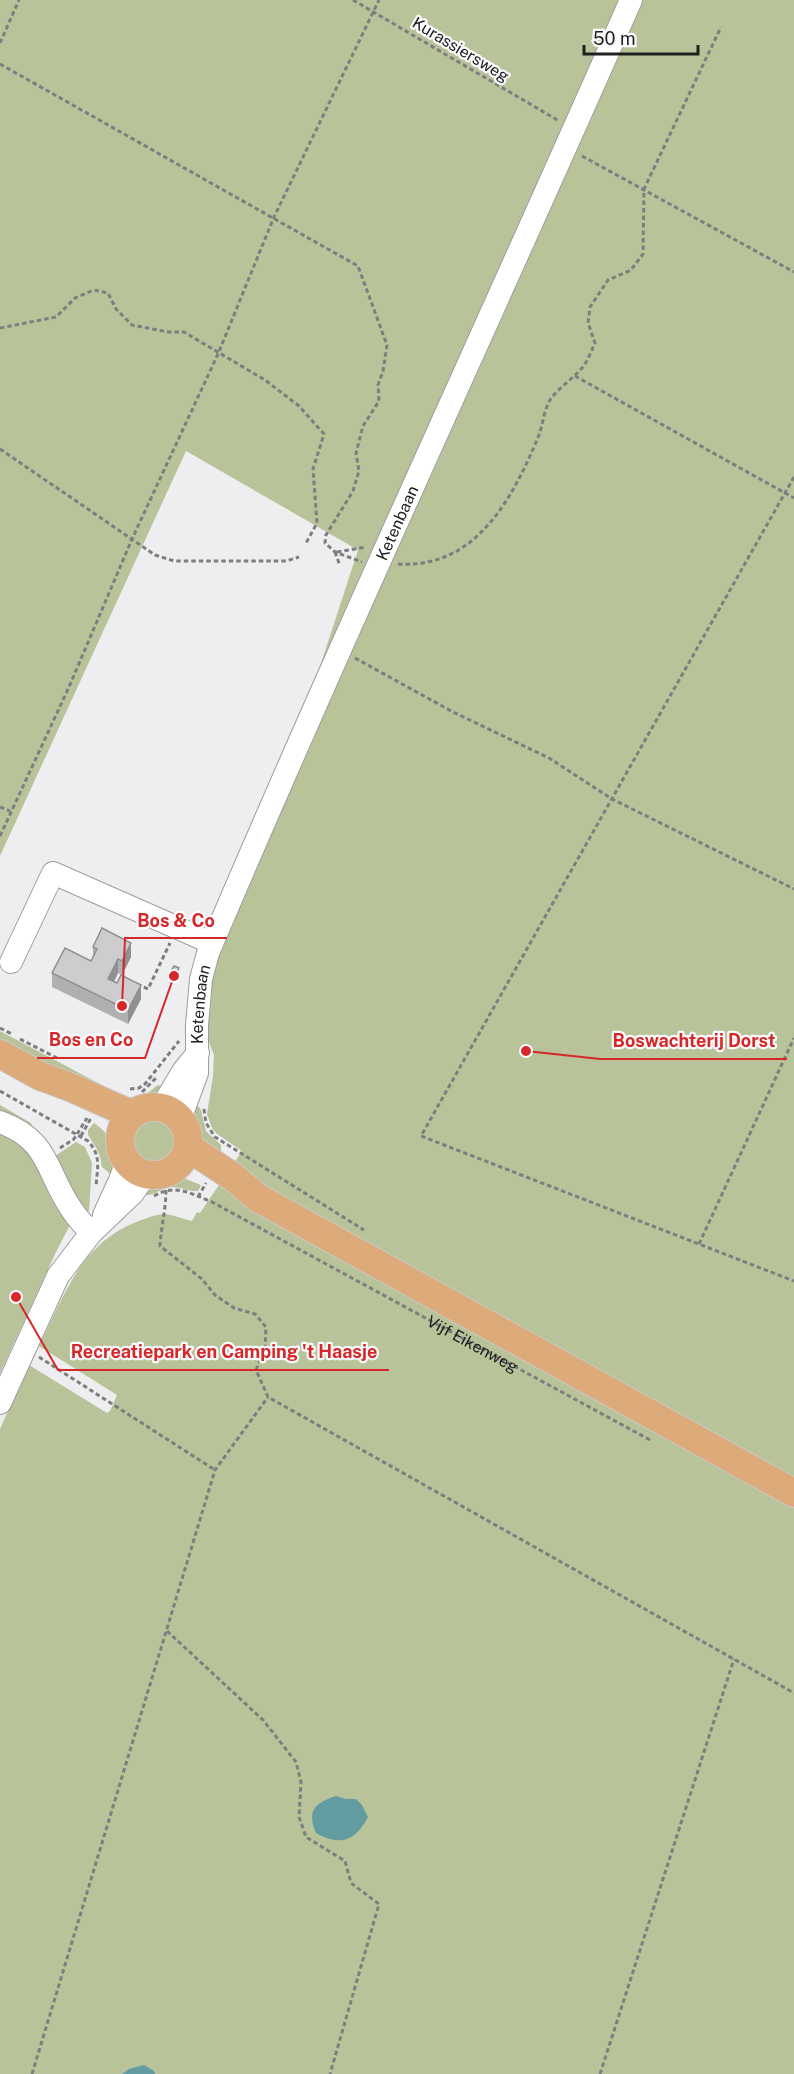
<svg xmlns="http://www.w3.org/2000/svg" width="794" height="2074" font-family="'Public Sans',sans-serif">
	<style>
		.green { fill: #b9c399 }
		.water { fill: #629ba0 }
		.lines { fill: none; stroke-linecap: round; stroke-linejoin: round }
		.minor-casing { stroke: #9d9da0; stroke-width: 24 }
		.major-casing { stroke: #c9c9ca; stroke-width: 30 }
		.path { stroke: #7e7e80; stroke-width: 3; stroke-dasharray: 4.5 3; stroke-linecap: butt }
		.minor { stroke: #fff; stroke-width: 22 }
		.major { stroke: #dcab79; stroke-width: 28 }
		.wall { fill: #b0b0b3 }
		.shaded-wall { fill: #909092 }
		.building { fill: #cdcdd0; stroke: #909092; stroke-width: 1.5 }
		.labels { text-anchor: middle; stroke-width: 4.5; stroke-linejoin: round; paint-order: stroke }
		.street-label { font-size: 16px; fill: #202021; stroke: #fbfbfe }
		.leader { fill: none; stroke: #d62828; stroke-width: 2 }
		.callout-dot { fill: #d62828; stroke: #fbfbfe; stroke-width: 2 }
		.callout-label { font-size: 18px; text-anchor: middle; font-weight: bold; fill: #d62828; stroke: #fbfbfe; stroke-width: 4.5; stroke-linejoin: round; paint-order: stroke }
	</style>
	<rect width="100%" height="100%" fill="#eeeef1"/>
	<g class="green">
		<path d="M0 0H794V2074H0V1429L29 1365 107 1413 110 1411 117 1395 39 1346C64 1296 81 1242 139 1221 147 1218 156 1214 165 1214 174 1215 183 1219 192 1221L197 1212 200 1213 242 1151 217 1134 212 1128 207 1114 213 1076 214 1055 205 1032 209 976 280 789 358 550 186 451 0 856Z"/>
		<path d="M0 1031 102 1085 98 1093 0 1045Z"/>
		<path d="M158 1085 167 1090C143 1107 136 1106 110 1095L115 1091 126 1097 133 1098 145 1095Z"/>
		<path d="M194 1104 199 1107 201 1110 206 1131 221 1145V1150L216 1160 198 1144 192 1119Z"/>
		<path d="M0 1105 31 1123 58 1202 70 1225 56 1252 0 1373Z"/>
		<circle cx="154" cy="1141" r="20"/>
		<path d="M94 1123C114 1136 118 1155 114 1177L102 1167C100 1151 96 1148 88 1135V1130Z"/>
		<path d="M76 1142 85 1147 92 1163 89 1211H83L52 1158Z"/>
		<path d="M175 1179H186L201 1185 198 1191C188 1192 180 1186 170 1187 160 1188 153 1198 143 1194L151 1185Z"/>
	</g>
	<g class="water">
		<path d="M336 1796 346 1799H356L362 1805 368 1817C355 1842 340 1846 316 1833 307 1811 314 1803 336 1796Z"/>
		<path d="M144 2065 154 2071 155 2074H122L129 2069Z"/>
	</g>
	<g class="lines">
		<defs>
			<g id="minor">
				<path d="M11 962 53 873 212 943"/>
				<path d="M161 1108 184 1070 198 1053"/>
				<path id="s2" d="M180 1119 197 1073V1025L201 979 208 953C344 633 491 318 631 0"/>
				<path d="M0 1122C49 1140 45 1169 70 1207 76 1217 84 1225 91 1233"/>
				<path d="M104 1215 120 1180 127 1161"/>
				<path d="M0 1403 58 1276 91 1233 133 1193 146 1174"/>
			</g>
			<g id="major">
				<path d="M0 1054 40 1076 70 1087 126 1112 135 1113"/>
				<circle cx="154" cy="1141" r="34"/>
				<path d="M188 1143 194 1151 233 1177 258 1198 794 1493"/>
			</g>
		</defs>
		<use href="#minor" class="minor-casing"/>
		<use href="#major" class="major-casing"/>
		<g class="path">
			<path d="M353 0 559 121"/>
			<path d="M0 43 19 0"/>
			<path d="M0 64 358 266 387 345 383 371 378 385 379 401 363 426 356 453 359 471 353 491 326 535 325 543 335 552 362 562"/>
			<path d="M582 156 794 272"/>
			<path d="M0 328 56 317 75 298 94 290 108 293 116 309 132 325 168 332H184L265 380 299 406 324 434 313 469 317 523 306 543"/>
			<path d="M575 376 794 498"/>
			<path d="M0 449 155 555 174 561H286L299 557"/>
			<path d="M794 477 421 1136 794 1281"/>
			<path d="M335 552 340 566"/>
			<path d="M337 552 366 547"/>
			<path d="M398 564C476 569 513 498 539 435 543 424 544 410 550 400 558 388 573 379 582 368 588 361 591 351 595 343L588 323 590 307 608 280 631 270 643 254 644 189 721 27"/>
			<path d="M355 658 453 712 549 758 612 799 794 889"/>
			<path d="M0 807 10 811"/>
			<path d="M0 836 69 687 132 539 218 354 274 217 379 0"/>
			<path d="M137 984 148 989 170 943"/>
			<path d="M0 1028 12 1034"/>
			<path d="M20 1039 57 1058"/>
			<path d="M130 1089 139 1088 145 1084 179 1041"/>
			<path d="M0 1091 88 1141C102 1156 97 1169 96 1187"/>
			<path d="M142 1092 156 1078"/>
			<path d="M204 1109 206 1123 215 1137 364 1230"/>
			<path d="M81 1136 91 1118"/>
			<path d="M60 1148 74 1139 87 1118"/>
			<path d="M166 1190C166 1209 161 1227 160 1246L202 1279 215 1295 234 1308 255 1314 266 1327 265 1348 256 1370 268 1397 794 1693"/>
			<path id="s1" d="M154 1196C176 1183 191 1194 212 1202L650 1440"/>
			<path d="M198 1197 206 1183"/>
			<path d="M699 1244 794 1038"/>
			<path d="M39 1357 215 1470"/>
			<path d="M167 1631 263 1720 296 1762 301 1782 299 1817 306 1837 345 1861 351 1883 379 1904 330 2074"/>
			<path d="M32 2074 215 1470 268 1397"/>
			<path d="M600 2074 734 1659"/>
		</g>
		<use href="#minor" class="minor"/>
		<use href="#major" class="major"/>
	</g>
	<g class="wall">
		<path d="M93 947 131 957 122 975 118 973 114 982 141 999 128 1024 52 987V973L91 961 93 956Z"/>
		<path d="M179 972 173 983 168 980V976Z"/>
	</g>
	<g class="shaded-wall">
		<path d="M131 943V957L122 975V961Z"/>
		<path d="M118 959V973L108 993V979Z"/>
		<path d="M179 968V972L173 983V979Z"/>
		<path d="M141 985V999L128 1024V1010Z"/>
	</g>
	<g class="building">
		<path d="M102 928 131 943 122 961 118 959 108 979 117 983 121 975 141 985 128 1010 52 973 65 948 91 961 97 949 93 947Z"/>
		<path d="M174 966 179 968 173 979 168 976Z"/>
	</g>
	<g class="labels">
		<g class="street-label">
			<text transform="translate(461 49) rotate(31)" y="6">Kurassiersweg</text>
			<text dy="6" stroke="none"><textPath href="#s2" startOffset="640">Ketenbaan</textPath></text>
			<text dy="6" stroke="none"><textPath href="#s2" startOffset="118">Ketenbaan</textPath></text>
			<text dy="6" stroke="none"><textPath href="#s1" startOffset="358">Vijf Eikenweg</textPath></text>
		</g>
	</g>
	<path class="leader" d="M122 1006L125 938H227M174 976L145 1058H37M526 1051L600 1059H787M16 1297L58 1370H389"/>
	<g class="callout-dot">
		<circle cx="122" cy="1006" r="6"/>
		<circle cx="174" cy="976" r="6"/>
		<circle cx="526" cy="1051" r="6"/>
		<circle cx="16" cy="1297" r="6"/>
	</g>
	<g class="callout-label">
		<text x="176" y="927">Bos &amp; Co</text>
		<text x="91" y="1046">Bos en Co</text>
		<text x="694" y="1047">Boswachterij Dorst</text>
		<text x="224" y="1358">Recreatiepark en Camping 't Haasje</text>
	</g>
	<path d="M584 45v9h114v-9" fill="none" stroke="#202021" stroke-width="3"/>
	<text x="593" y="45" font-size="18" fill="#202021" stroke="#fbfbfe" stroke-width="4.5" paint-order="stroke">50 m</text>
</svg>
